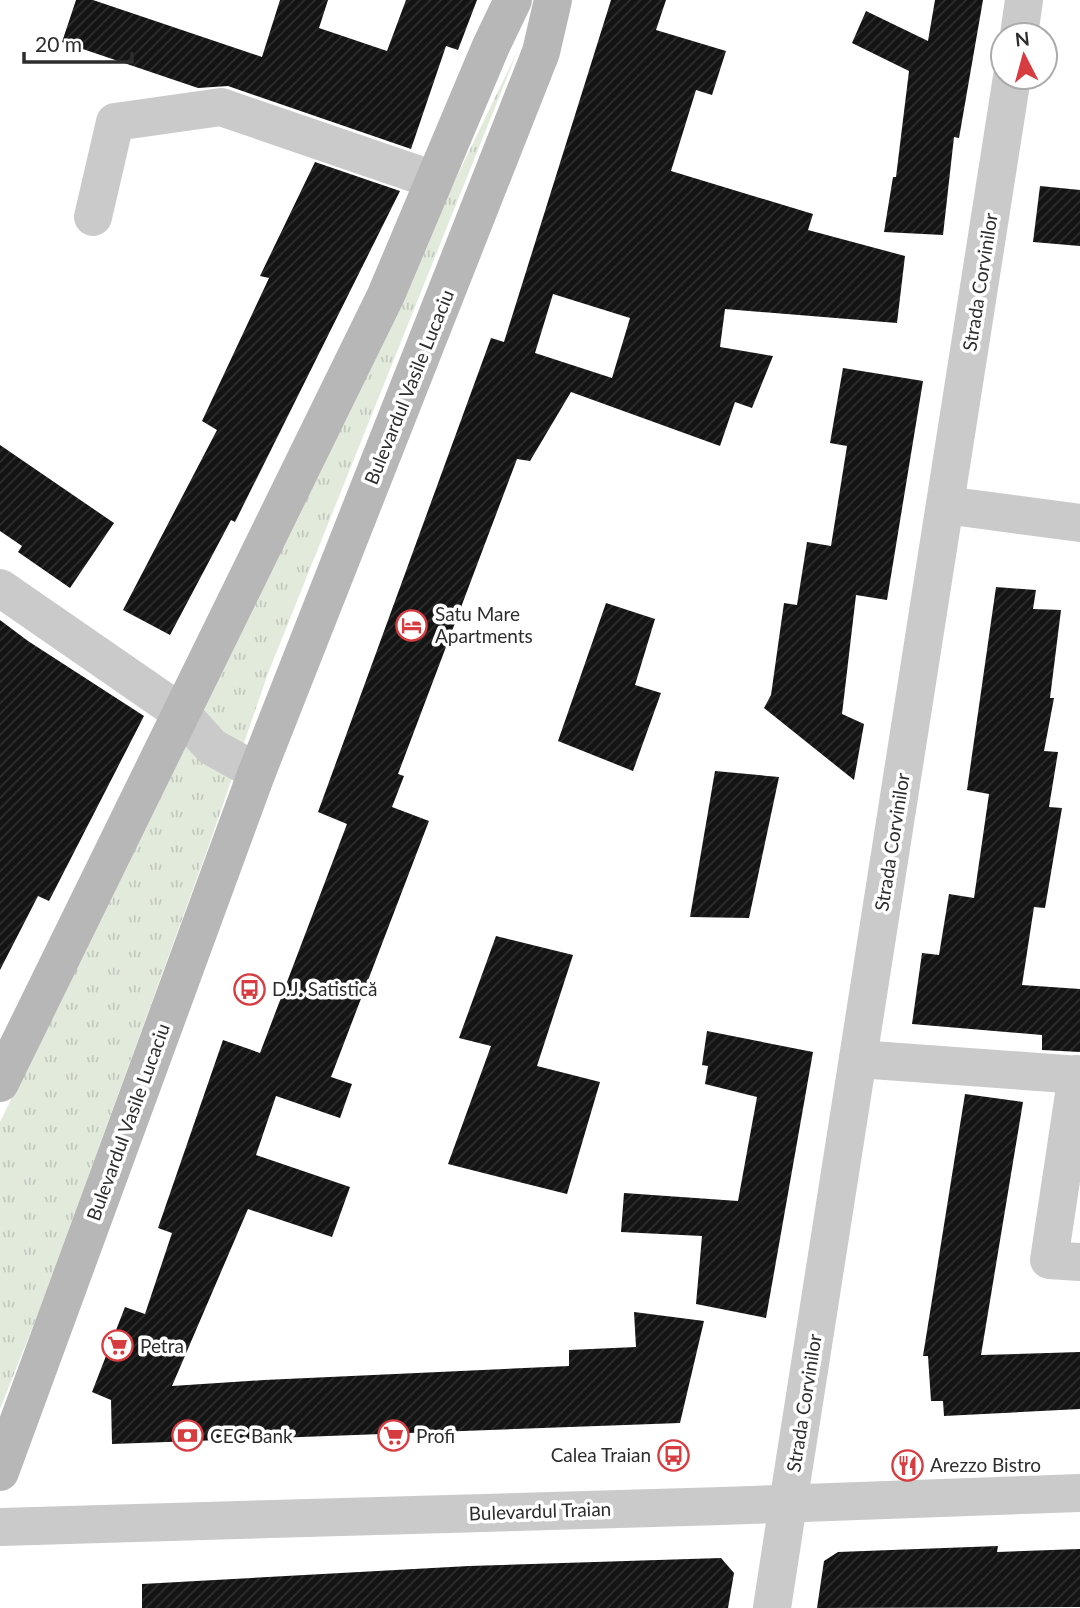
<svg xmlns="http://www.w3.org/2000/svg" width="1080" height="1608" font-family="Lato,sans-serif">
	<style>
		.park { fill: url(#park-tufts) }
		.building { fill: url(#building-hatch); fill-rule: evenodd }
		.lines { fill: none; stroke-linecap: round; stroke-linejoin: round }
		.minor { stroke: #cacaca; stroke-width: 38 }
		.tertiary { stroke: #cacaca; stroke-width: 38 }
		.secondary { stroke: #b7b7b7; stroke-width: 38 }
		.labels { text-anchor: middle; stroke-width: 7; stroke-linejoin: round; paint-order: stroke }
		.street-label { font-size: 19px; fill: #2d2d2d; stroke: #fff }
		.poi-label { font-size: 19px; fill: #2d2d2d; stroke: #fff; text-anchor: start }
	</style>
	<defs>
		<pattern id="park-tufts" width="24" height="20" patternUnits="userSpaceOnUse" patternTransform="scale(1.75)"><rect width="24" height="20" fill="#e2eadc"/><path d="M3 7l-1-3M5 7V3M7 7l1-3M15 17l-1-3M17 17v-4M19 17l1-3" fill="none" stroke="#c2c9bd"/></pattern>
		<pattern id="building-hatch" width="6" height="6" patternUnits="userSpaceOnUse" patternTransform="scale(1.75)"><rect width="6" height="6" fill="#141414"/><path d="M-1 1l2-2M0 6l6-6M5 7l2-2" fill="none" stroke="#2e2e2e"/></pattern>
	</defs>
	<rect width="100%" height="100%" fill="#fff"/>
	<path class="park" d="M518 50 267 676 208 848 39 1311 0 1409V1122Z"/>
	<g class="building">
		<path d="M76 0H93L262 57 280 0H328L319 28 387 51 406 0H477L458 50 446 46 411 149 228 86 198 88 62 42Z"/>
		<path d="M611 0H666L656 30 726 51 712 95 696 90 671 171 813 214 808 230 905 256 897 323 725 309 720 347 773 356 752 408 735 402 720 446 571 392 530 461 517 459 398 774 404 776 392 807 429 821 331 1077 352 1084 340 1118 276 1096 256 1155 350 1187 332 1237 248 1209 172 1386 264 1380 569 1366V1350L636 1347 634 1312 704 1321 680 1423 112 1444 111 1400 92 1392 125 1307 145 1314 172 1233 158 1228 223 1040 260 1053 347 824 318 812 491 338 504 342ZM553 294 630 318 612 378 535 353Z"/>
		<path d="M935 0H983L959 138 954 137 943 235 884 232 893 177H896L909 71 852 43 866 11 928 41Z"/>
		<path d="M315 162 400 191 235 522 231 520 170 635 123 610 217 430 202 421 269 278 260 276Z"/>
		<path d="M1040 186 1080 190V246L1033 242Z"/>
		<path d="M843 368 923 381 887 600 856 595 842 714 864 724 854 780 764 708 771 695 784 603 797 605 807 542 831 546 847 446 830 443Z"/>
		<path d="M0 445 114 523 70 588 18 552 22 546 0 531Z"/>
		<path d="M996 587 1036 590 1033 609 1061 610 1050 698H1054L1044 751 1058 752 1049 807 1062 808 1045 908 1034 907 1022 985 1080 989V1052L1042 1050V1035L912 1024 922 953 939 955 949 894 974 898 989 794 967 790Z"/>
		<path d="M606 603 655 619 635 685 661 693 633 771 558 741Z"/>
		<path d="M0 620 28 641 144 716 49 901 38 896 0 970Z"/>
		<path d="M715 771 779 777 749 918 690 917Z"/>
		<path d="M496 936 573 955 537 1066 600 1082 567 1194 448 1164 491 1046 459 1038Z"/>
		<path d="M707 1031 813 1052 766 1318 696 1304 702 1236 621 1232 624 1193 738 1201 757 1097 705 1084 708 1066 702 1065Z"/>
		<path d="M965 1094 1023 1102 981 1355 1080 1352V1409L944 1416 943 1401H931L928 1356H923Z"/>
		<path d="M998 1546 997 1552 1080 1549V1607L817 1608 824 1561 838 1552Z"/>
		<path d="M721 1558 734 1573 728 1608H142V1584L469 1566Z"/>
	</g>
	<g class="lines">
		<g class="minor">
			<path d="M1019 35 1024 0"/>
			<path d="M93 217 115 122 221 107 434 180"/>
			<path d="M945 505 1080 523"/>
			<path d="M0 588 181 713 212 747 257 772"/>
			<path d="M858 1059 1080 1075"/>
			<path d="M1077 1074 1049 1260 1080 1262"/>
			<path d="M788 1504 1012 77"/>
		</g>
		<g class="tertiary">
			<path d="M0 1527 722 1506 1080 1493"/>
			<path d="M772 1608 788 1504"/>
		</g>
		<g class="secondary">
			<path d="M0 1083 386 295 491 46 513 0"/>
			<path d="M0 1472 257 772 541 52 553 0"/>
		</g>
	</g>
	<defs>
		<symbol id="hotel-ring" viewBox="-11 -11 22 22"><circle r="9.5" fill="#fff" stroke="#d73c40" stroke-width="1.5"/><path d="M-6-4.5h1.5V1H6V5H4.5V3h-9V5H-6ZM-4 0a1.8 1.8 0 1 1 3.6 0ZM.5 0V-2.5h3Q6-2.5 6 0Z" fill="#d73c40"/></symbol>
		<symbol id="bus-ring" viewBox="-11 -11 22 22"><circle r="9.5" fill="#fff" stroke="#d73c40" stroke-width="1.5"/><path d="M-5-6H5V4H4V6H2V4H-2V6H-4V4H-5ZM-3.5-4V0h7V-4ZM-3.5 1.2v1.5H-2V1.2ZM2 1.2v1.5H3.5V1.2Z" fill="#d73c40"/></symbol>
		<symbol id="supermarket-ring" viewBox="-11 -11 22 22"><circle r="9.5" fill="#fff" stroke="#d73c40" stroke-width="1.5"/><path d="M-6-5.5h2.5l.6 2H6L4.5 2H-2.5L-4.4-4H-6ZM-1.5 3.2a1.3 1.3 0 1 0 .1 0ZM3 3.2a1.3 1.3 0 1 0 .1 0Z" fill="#d73c40"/></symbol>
		<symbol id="bank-ring" viewBox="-11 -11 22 22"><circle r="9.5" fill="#fff" stroke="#d73c40" stroke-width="1.5"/><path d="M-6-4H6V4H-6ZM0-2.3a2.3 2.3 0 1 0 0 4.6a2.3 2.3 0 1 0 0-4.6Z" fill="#d73c40"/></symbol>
		<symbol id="restaurant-ring" viewBox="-11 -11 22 22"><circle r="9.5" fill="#fff" stroke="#d73c40" stroke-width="1.5"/><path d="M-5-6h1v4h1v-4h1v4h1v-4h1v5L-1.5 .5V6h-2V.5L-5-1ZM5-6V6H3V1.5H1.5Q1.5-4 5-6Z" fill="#d73c40"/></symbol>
	</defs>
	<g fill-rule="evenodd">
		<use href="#hotel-ring" x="394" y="608" width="35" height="35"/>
		<use href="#bus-ring" x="232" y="972" width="35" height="35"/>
		<use href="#supermarket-ring" x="100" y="1328" width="35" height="35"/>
		<use href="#bank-ring" x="170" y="1418" width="35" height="35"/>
		<use href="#supermarket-ring" x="376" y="1418" width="35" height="35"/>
		<use href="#bus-ring" x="656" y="1438" width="35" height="35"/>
		<use href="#restaurant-ring" x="890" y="1448" width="35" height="35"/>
	</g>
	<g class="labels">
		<g class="street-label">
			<text transform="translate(980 282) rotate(-81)" y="7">Strada Corvinilor</text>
			<text transform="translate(409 387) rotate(-68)" y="7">Bulevardul Vasile Lucaciu</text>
			<text transform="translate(892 842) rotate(-81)" y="7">Strada Corvinilor</text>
			<text transform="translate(128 1122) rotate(-70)" y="7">Bulevardul Vasile Lucaciu</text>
			<text transform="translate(804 1403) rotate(-81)" y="7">Strada Corvinilor</text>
			<text transform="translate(540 1511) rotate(-2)" y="7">Bulevardul Traian</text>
		</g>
		<g class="poi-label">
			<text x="435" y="621">Satu Mare<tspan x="435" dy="22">Apartments</tspan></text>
			<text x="272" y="996">D.J. Satistică</text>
			<text x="140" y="1353">Petra</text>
			<text x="210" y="1443">CEC Bank</text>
			<text x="416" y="1443">Profi</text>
			<text x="651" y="1462" text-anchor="end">Calea Traian</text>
			<text x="930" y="1472">Arezzo Bistro</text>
		</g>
	</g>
	<g transform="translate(1024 56) rotate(354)"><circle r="33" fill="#ffffff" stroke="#ababab" stroke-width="2"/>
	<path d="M0-5L12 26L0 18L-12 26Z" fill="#d73c40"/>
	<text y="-10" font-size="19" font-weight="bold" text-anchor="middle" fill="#2d2d2d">N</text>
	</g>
	<path d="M24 52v10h108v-10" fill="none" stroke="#2d2d2d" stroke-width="3.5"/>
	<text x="35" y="52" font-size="21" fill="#2d2d2d" stroke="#ffffff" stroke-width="5" paint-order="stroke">20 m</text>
</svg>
